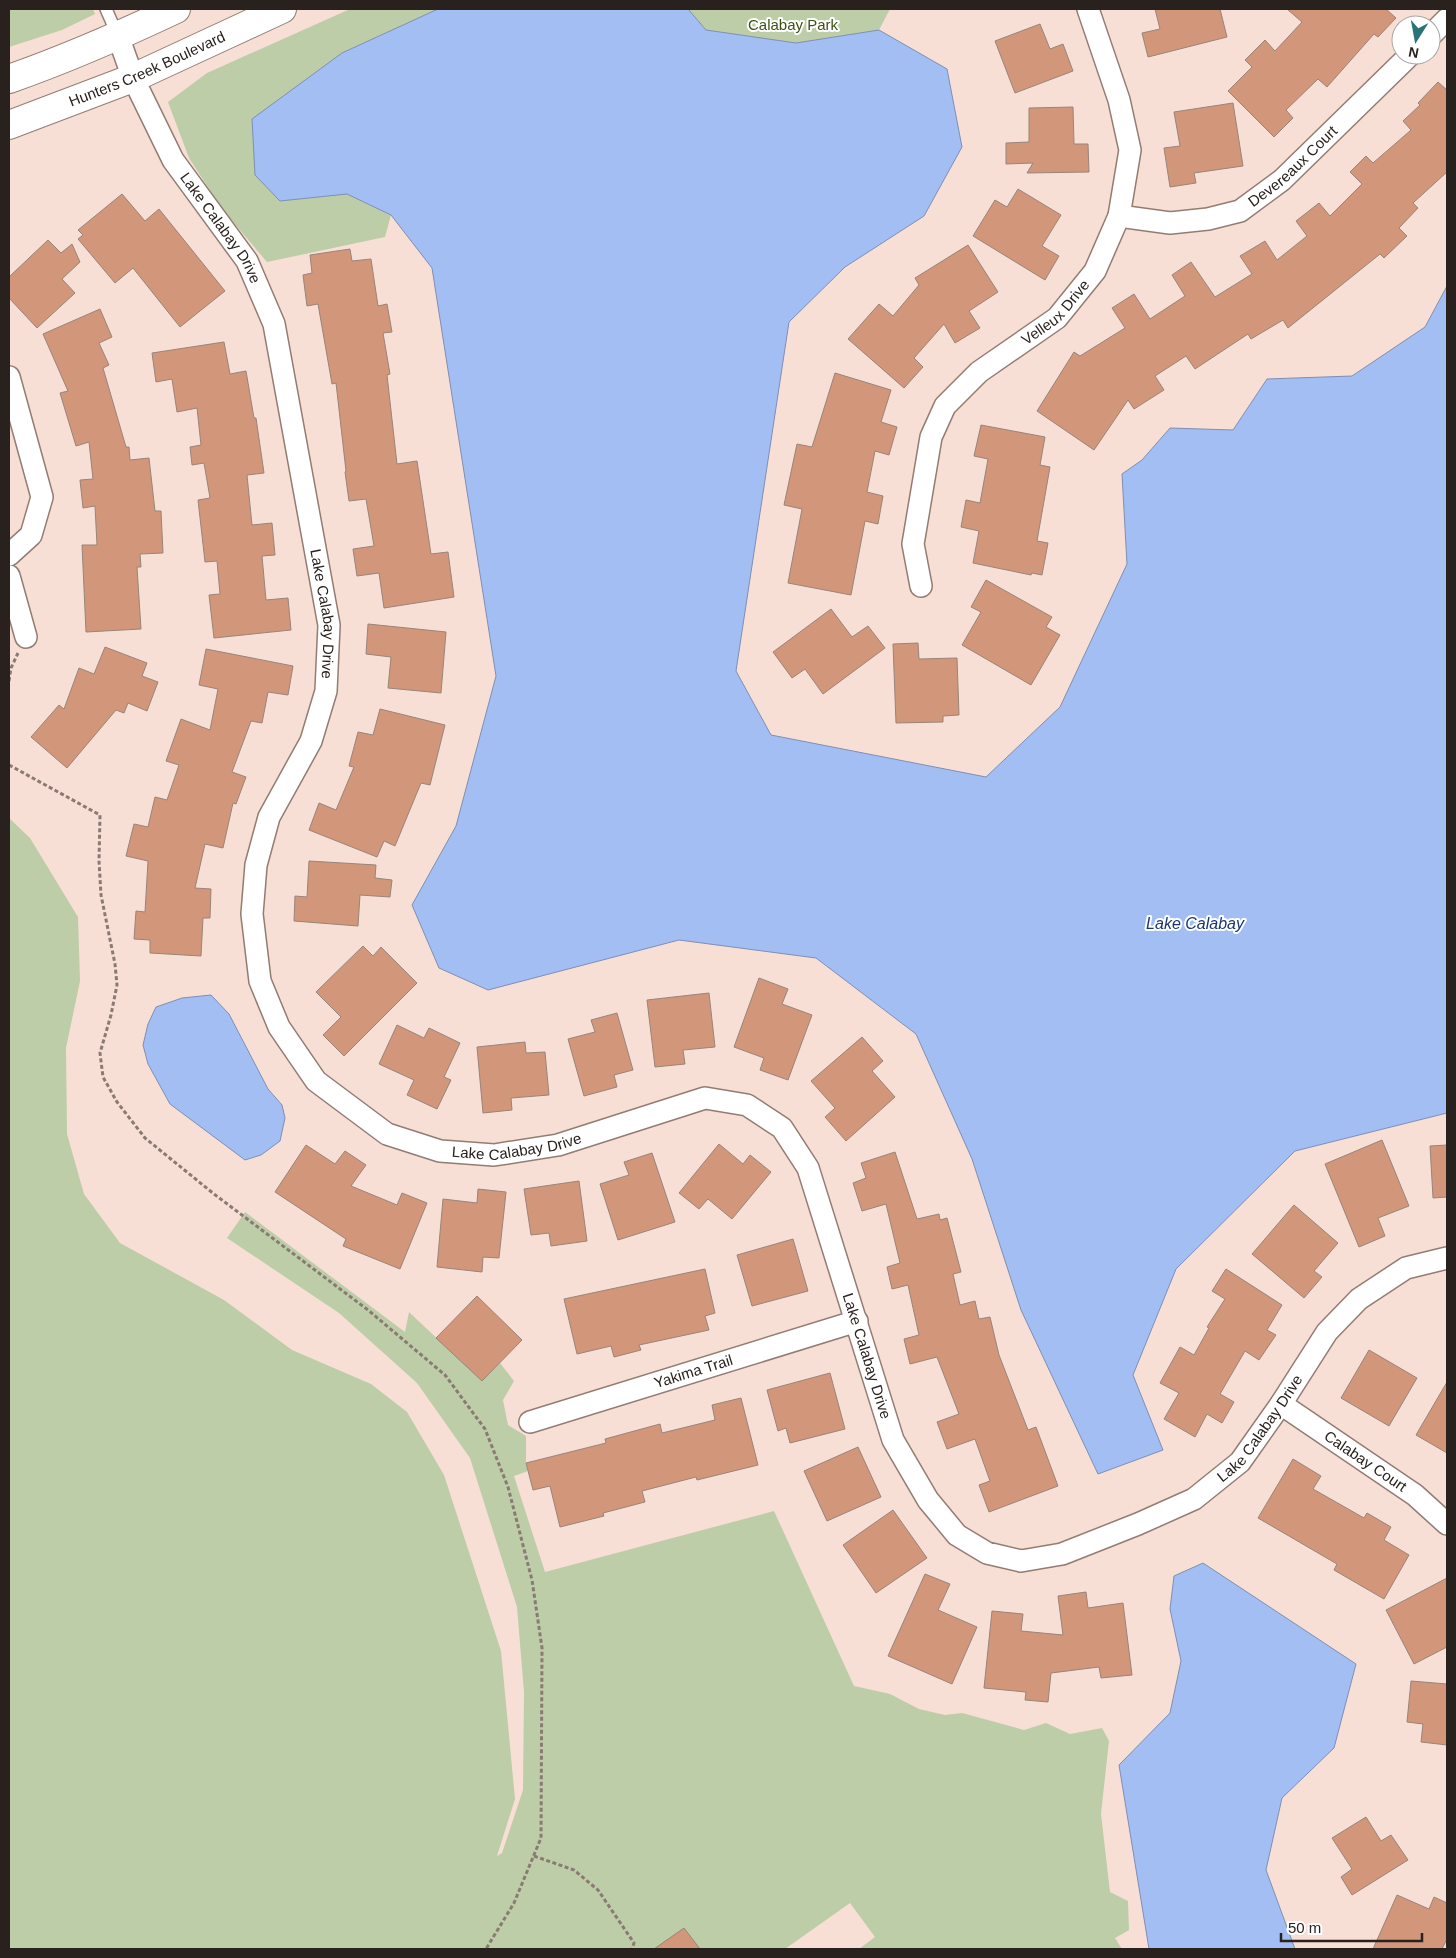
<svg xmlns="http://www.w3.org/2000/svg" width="1456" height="1958" font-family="Arial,sans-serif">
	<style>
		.green { fill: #bccda8 }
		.water { fill: #a2bef3; stroke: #7e8fb3 }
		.building { fill: #d2967b; stroke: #99847a }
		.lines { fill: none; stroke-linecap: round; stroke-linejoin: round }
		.service-casing { stroke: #927c73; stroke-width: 14 }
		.minor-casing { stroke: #927c73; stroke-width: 24 }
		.tertiary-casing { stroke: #927c73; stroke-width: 30 }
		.path { stroke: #8a7a73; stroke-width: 3; stroke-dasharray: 4 2.5; stroke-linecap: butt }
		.service { stroke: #fff; stroke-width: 11 }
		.minor { stroke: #fff; stroke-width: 21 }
		.tertiary { stroke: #fff; stroke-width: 28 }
		.labels { text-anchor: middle; stroke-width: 4; stroke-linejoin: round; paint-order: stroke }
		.park-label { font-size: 15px; fill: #3b5215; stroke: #fff }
		.street-label { font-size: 15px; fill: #29211d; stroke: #fff }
		.water-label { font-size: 16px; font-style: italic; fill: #1a3674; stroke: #fff }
	</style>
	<rect width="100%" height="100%" fill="#f7dfd5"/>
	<g class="green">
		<path d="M9 9H93L95 14 62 30 9 47Z"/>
		<path d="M350 9H438L342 53 280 201 347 194 391 215 385 237 267 262 222 209 189 158 168 102 207 73Z"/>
		<path d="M688 9H890L879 30 796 43 706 30Z"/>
		<path d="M9 818 30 838 78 917 80 981 66 1048 67 1134 84 1194 120 1243 224 1300 292 1350 371 1384 407 1412 444 1475 501 1651 515 1799 497 1856 502 1853 523 1790 524 1692 517 1607 470 1458 417 1383 339 1313 227 1238 245 1212 405 1332 409 1312 482 1381 500 1363 514 1381 503 1400 508 1425 526 1436V1463L528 1471 514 1476 545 1572 774 1511 854 1686 890 1694 919 1709 945 1715 962 1713 1024 1730 1046 1723 1070 1734 1102 1728 1109 1741 1101 1814 1110 1892 1128 1901 1129 1930 1115 1938 1122 1949H859L875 1937 850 1903 785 1949H9Z"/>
	</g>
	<g class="water">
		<path d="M438 9H688L706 30 796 43 879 30 947 69 962 147 924 216 845 267 789 322 736 671 771 735 986 777 1060 707 1127 564 1122 474 1142 460 1170 428 1233 430 1267 379 1352 376 1425 327 1447 286V1113L1295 1151 1176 1269 1133 1375 1163 1450 1098 1474 1021 1310 972 1159 916 1034 816 958 679 940 488 990 439 968 412 905 456 826 496 676 432 268 391 215 347 194 280 201 255 175 252 119 342 53Z"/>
		<path d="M211 995 229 1014 268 1089 282 1105 285 1118 280 1141 261 1155 245 1160 170 1104 148 1064 143 1045 148 1024 156 1007 182 998Z"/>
		<path d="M1203 1563 1356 1664 1334 1748 1282 1798 1266 1870 1295 1949H1149L1119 1765 1170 1713 1181 1661 1170 1609 1174 1576Z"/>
	</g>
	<g class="building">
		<path d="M1155 9H1220L1227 37 1148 57 1142 33 1160 29Z"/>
		<path d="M1287 9H1386L1396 18 1378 37 1374 34 1327 87 1318 79 1286 110 1293 118 1274 137 1228 91 1252 67 1245 60 1265 40 1275 51 1302 22Z"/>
		<path d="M1040 24 1050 49 1063 44 1073 71 1015 93 995 41Z"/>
		<path d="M1438 82 1447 90V172L1413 203 1418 208 1399 228 1407 236 1384 258 1380 254 1288 328 1283 320 1251 339 1248 334 1195 369 1186 356 1155 376 1164 390 1134 409 1128 400 1094 450 1037 411 1074 352 1080 356 1125 328 1112 308 1134 294 1150 319 1185 296 1172 275 1191 262 1215 297 1252 274 1240 256 1265 241 1277 260 1307 236 1296 221 1319 203 1330 216 1362 184 1350 172 1366 156 1373 163 1411 130 1403 121 1420 105 1418 103Z"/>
		<path d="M1233 103 1243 166 1194 173 1196 183 1170 187 1164 148 1180 146 1174 112Z"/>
		<path d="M1073 107 1074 144H1088L1089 172 1027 173 1033 163 1006 164V143L1029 142V108Z"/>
		<path d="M1018 189 1061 215 1042 246 1059 256 1045 280 973 236 995 200 1007 207Z"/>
		<path d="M122 194 145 221 159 209 225 291 180 327 133 268 115 283 78 239 83 235 78 230Z"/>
		<path d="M48 240 61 253 72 244 80 262 62 279 75 293 37 328 9 298V277Z"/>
		<path d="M968 245 998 292 969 311 980 328 955 343 944 324 914 358 923 367 904 388 848 339 879 304 893 316 919 285 915 278Z"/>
		<path d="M350 249 352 261 371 259 378 306 387 304 392 332 383 333 390 374 387 375 397 464 417 461 431 554 448 552 454 597 384 608 379 573 357 576 353 549 374 546 366 499 349 501 345 472 346 471 336 383 332 384 318 304 307 306 303 275 312 273 310 255Z"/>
		<path d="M100 309 112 337 99 343 109 365 103 368 126 447H129L130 460 149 458 155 511H161L163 553 140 554 141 567H137L141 629 86 632 82 545H97L95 506 83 508 80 480 93 479 89 442 76 446 60 393 68 391 43 334Z"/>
		<path d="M224 342 230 374 246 371 254 418H256L264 473 247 475 252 525 272 523 275 555 262 556 266 600 288 598 291 630 214 638 209 595 220 594 217 561 205 562 198 500 210 498 204 463 192 465 190 447 201 445 197 408 177 412 172 379 156 382 152 353Z"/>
		<path d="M835 373 891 390 881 422 897 427 889 455 875 451 867 492 883 496 878 524 865 521 851 595 788 583 802 509 784 505 797 444 812 447Z"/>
		<path d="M981 425 1045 437 1040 465 1050 467 1037 541 1048 543 1042 575 1032 573 1031 575 973 563 979 531 961 527 966 500 980 503 988 459 974 456Z"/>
		<path d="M986 580 1052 617 1046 627 1060 635 1031 685 962 645 981 612 971 607Z"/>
		<path d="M831 609 852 637 868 626 885 648 823 694 805 669 792 678 773 652Z"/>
		<path d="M368 624 446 632 441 693 388 688 391 657 366 654Z"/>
		<path d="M918 643 919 659 957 658 959 715 943 716V722L896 723 893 644Z"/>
		<path d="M105 647 147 663 142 676 158 682 147 711 128 703 124 713 116 710 67 768 31 737 59 705 64 709 79 668 94 674Z"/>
		<path d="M206 649 293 666 288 695 268 692 262 723 251 721 232 772 246 777 236 804 233 803 223 848 205 844 195 888 211 889 210 918H203L201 956 150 953V940L134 939 136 911 145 912 148 861 126 856 134 824 148 827 155 797 167 800 179 765 166 761 181 719 210 730 218 689 199 685Z"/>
		<path d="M380 709 445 725 430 785 421 783 395 846 384 841 377 857 309 830 319 803 336 810 354 767 349 766 358 732 373 735Z"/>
		<path d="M309 861 376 865 375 878 392 880 390 897 360 895 358 926 294 921 295 896 307 897Z"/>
		<path d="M363 946 373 956 381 947 417 983 344 1056 323 1035 341 1017 316 992Z"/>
		<path d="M759 978 788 989 782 1004 812 1015 788 1080 760 1070 764 1058 734 1047Z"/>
		<path d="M709 993 715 1047 683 1050 685 1064 655 1067 647 1000Z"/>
		<path d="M617 1013 633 1070 614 1075 617 1087 584 1096 568 1039 595 1032 591 1020Z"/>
		<path d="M397 1025 424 1038 429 1028 460 1043 444 1077 451 1080 437 1109 407 1095 414 1080 379 1064Z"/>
		<path d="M862 1037 883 1061 872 1071 895 1097 846 1141 825 1117 835 1108 811 1081Z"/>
		<path d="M525 1042 526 1053 545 1052 549 1095 511 1098 512 1110 483 1113 477 1047Z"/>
		<path d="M1382 1140 1409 1206 1378 1218 1385 1236 1359 1247 1325 1164Z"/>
		<path d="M719 1144 743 1164 750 1155 771 1172 732 1219 708 1199 699 1209 679 1193Z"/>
		<path d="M306 1145 335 1164 345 1151 366 1165 351 1186 397 1205 402 1193 427 1203 400 1269 343 1246 346 1239 275 1192Z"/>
		<path d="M1447 1145V1197L1433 1198 1430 1146Z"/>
		<path d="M895 1152 917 1219 939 1214 940 1220 947 1218 961 1272 953 1274 960 1305 975 1301 979 1319 990 1317 999 1355 1028 1430 1036 1427 1058 1486 989 1512 979 1485 990 1481 975 1439 947 1449 937 1422 959 1414 937 1357 910 1364 904 1339 919 1335 908 1285 892 1289 887 1267 900 1263 886 1204 862 1211 853 1183 866 1178 861 1163Z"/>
		<path d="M652 1153 675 1222 618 1240 600 1184 629 1175 624 1162Z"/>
		<path d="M579 1181 587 1241 551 1246 549 1233 531 1235 524 1189Z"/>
		<path d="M478 1189 506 1192 499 1258 483 1257 482 1272 437 1267 443 1199 477 1203Z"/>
		<path d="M1294 1205 1338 1243 1314 1271 1322 1277 1304 1298 1252 1254Z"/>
		<path d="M793 1239 808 1291 752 1306 737 1255Z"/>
		<path d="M705 1269 715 1313 705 1316 709 1330 639 1345 641 1350 614 1357 611 1346 577 1354 564 1299Z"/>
		<path d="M1226 1269 1282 1305 1267 1330 1276 1335 1259 1360 1245 1351 1220 1394 1234 1402 1222 1423 1207 1414 1195 1437 1164 1419 1179 1393 1160 1383 1180 1347 1194 1355 1209 1328 1207 1327 1225 1299 1212 1291Z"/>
		<path d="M477 1296 522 1340 482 1381 436 1338Z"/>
		<path d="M1369 1350 1417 1378 1389 1426 1341 1398Z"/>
		<path d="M830 1373 845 1429 790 1443 786 1428 778 1431 767 1390Z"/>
		<path d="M1447 1382V1453L1416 1435Z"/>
		<path d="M741 1398 758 1465 697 1480 696 1477 642 1491 645 1502 603 1513 604 1516 560 1527 550 1486 533 1490 526 1463 606 1443 605 1439 660 1424 662 1433 715 1420 712 1405Z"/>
		<path d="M858 1447 881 1497 827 1521 804 1471Z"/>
		<path d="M1293 1459 1321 1476 1313 1489 1364 1518 1367 1513 1391 1527 1384 1540 1409 1555 1384 1599 1334 1570 1337 1564 1258 1518Z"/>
		<path d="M893 1510 927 1558 876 1593 843 1545Z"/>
		<path d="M925 1574 950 1584 938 1610 977 1627 952 1684 888 1656Z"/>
		<path d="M1447 1578V1647L1414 1664 1386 1610Z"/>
		<path d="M1086 1592 1088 1608 1123 1603 1132 1675 1101 1678 1099 1667 1051 1673 1048 1702 1025 1700 1026 1692 984 1688 992 1611 1023 1614 1021 1631 1063 1635 1058 1596Z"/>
		<path d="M1411 1681 1447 1684V1745L1421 1742 1423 1724 1407 1722Z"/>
		<path d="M1366 1817 1381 1841 1391 1835 1408 1860 1352 1895 1341 1877 1352 1869 1332 1838Z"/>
		<path d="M1397 1895 1429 1909 1434 1897 1447 1903V1939L1442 1949H1373Z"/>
		<path d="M684 1928 700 1949H654Z"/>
	</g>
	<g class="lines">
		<defs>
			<path id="service" d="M106 9 118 36"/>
			<g id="minor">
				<path d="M1431 35 1447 19"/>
				<path id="s1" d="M118 36 133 78 173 160 247 261 274 324 329 625 326 691 311 741 269 817 256 865 252 914 260 981 279 1027 316 1081 387 1134 440 1151 494 1155 558 1145 705 1098 747 1105 782 1128 808 1168 893 1440 928 1500 957 1535 987 1553 1021 1561 1062 1554 1138 1524 1194 1499 1240 1462 1281 1404 1327 1332 1359 1299 1406 1268 1447 1258"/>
				<path id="s2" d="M1119 216 1170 223 1208 219 1240 211 1282 180 1410 55"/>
				<path d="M9 377 42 497 31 535 9 555"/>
				<path d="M9 576 26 637"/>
				<path id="s3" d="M921 586 913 544 931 437 945 406 979 372 1057 318 1095 271 1119 216 1130 150 1119 100 1088 9"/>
				<path id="s4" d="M1281 1404 1415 1495 1447 1524"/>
				<path id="s5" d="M530 1422 857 1321"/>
			</g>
			<g id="tertiary">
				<path d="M9 79C66 59 121 35 176 9"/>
				<path id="s6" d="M9 125 133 78 282 9"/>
			</g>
		</defs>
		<use href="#service" class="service-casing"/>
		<use href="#minor" class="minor-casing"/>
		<use href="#tertiary" class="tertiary-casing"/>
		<g class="path">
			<path d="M9 681 11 668 18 653"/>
			<path d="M9 765 100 815 99 861 101 895 115 964 117 985 111 1015 100 1053 103 1077 117 1102 145 1138 214 1194 368 1310 445 1375 485 1429 508 1487 532 1580 542 1648 541 1838 514 1903 486 1949"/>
			<path d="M534 1856 574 1870 598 1890 634 1943 632 1949"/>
		</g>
		<use href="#service" class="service"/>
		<use href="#minor" class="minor"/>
		<use href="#tertiary" class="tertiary"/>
	</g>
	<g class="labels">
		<g class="park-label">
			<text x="793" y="30">Calabay Park</text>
		</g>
		<g class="street-label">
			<text dy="5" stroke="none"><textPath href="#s6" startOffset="149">Hunters Creek Boulevard</textPath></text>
			<text dy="5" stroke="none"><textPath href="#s2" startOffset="192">Devereaux Court</textPath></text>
			<text dy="5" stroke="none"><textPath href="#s1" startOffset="219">Lake Calabay Drive</textPath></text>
			<text dy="5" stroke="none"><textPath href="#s3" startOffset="331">Velleux Drive</textPath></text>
			<text dy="5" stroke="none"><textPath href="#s1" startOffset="624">Lake Calabay Drive</textPath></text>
			<text dy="5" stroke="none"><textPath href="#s1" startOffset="1344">Lake Calabay Drive</textPath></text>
			<text dy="5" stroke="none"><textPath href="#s1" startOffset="1869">Lake Calabay Drive</textPath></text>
			<text dy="5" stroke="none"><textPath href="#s5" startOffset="171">Yakima Trail</textPath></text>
			<text dy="5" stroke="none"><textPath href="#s1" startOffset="2424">Lake Calabay Drive</textPath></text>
			<text dy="5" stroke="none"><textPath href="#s4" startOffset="102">Calabay Court</textPath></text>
		</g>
		<g class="water-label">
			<text x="1195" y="929">Lake Calabay</text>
		</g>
	</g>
	<rect width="1456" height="1958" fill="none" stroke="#29211d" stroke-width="20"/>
	<g transform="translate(1416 40) rotate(191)"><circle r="24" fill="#ffffff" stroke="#a9a6a5"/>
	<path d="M0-4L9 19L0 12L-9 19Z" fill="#2a7476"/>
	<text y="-8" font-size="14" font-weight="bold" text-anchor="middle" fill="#29211d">N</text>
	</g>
	<path d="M1281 1933v8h141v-8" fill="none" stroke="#29211d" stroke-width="2.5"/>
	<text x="1288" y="1933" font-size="15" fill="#29211d" stroke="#ffffff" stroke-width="4" paint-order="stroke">50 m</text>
</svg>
